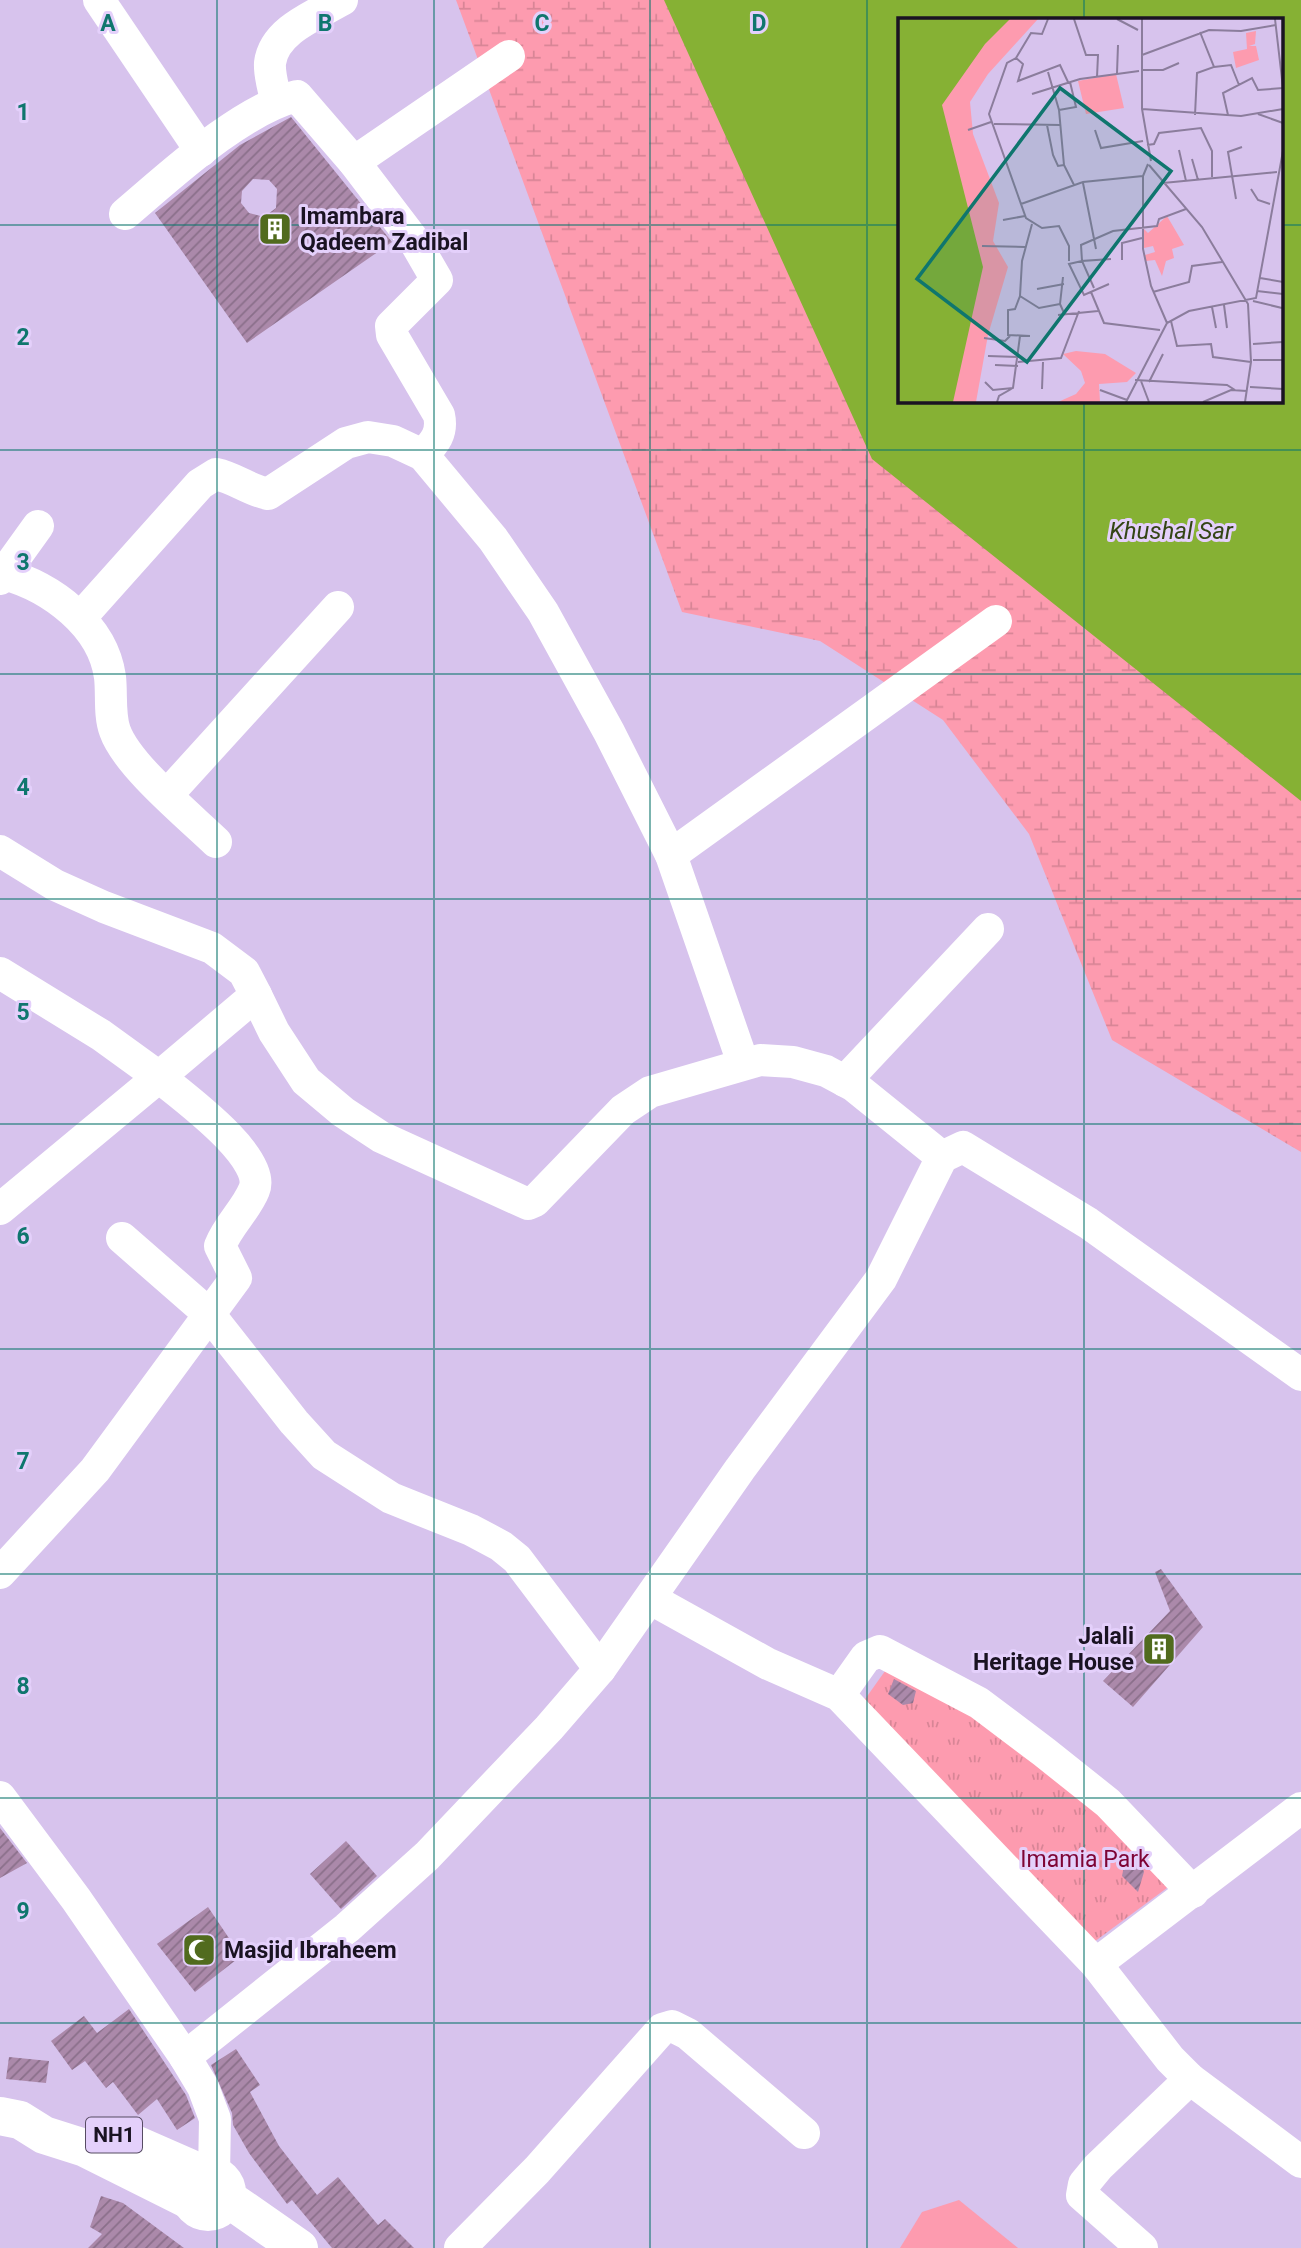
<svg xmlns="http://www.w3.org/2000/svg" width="1301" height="2248" font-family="Roboto,sans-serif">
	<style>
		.grass { fill: #fd9baf }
		.wetland { fill: url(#wetland-marsh); fill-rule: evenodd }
		.park { fill: url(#park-tufts) }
		.water { fill: #86b134; fill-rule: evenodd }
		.building { fill: url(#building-hatch); fill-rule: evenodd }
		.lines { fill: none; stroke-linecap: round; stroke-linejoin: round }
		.minor { stroke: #fff; stroke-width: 32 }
		.highway { stroke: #fff; stroke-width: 38 }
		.grid { fill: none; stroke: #0f766e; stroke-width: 2; stroke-opacity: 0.55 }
		.labels { text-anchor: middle; stroke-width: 6; stroke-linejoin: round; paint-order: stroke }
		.shield { fill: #e4d0fb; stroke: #574c63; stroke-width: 2 }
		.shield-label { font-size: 21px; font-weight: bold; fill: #1a1322 }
		.poi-label { font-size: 23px; font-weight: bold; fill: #1a1322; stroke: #e4d0fb; text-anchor: start }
		.park-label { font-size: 23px; fill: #7e0435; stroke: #e4d0fb }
		.water-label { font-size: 24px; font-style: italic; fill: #344515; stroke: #e4d0fb }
		.inset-river { fill: none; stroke: #86b134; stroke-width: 3.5 }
		.inset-road { fill: none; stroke: #8b7d9c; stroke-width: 2 }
		.view { fill: #0f766e; fill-opacity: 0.15; stroke: #0f766e; stroke-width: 3.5 }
		.inset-edge { fill: none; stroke: #1a1322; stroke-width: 3.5 }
		.grid-label { font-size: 23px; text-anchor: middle; font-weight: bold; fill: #0f766e; stroke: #e4d0fb; stroke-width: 6; stroke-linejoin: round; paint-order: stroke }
	</style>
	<defs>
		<pattern id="wetland-marsh" width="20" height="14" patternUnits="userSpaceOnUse" patternTransform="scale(1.75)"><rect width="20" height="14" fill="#fd9baf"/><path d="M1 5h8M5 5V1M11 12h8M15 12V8" fill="none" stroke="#d88596"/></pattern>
		<pattern id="park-tufts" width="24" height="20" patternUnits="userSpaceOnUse" patternTransform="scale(1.75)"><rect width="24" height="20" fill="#fd9baf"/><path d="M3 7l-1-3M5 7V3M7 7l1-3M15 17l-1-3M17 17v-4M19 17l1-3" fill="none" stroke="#d88596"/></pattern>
		<pattern id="building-hatch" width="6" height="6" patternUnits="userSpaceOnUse" patternTransform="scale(1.75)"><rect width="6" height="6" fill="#ab89aa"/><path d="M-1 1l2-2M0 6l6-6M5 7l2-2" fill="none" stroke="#8a6f8a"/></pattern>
	</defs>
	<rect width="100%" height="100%" fill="#d7c3ed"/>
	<path class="grass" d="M959 2200 1018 2248H900L922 2212Z"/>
	<path class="wetland" d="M456 0H1301V1152L1112 1040 1029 834 943 720 820 641 682 612ZM900 19H1282V401H900Z"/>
	<path class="park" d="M890 1664 1036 1755 1175 1882 1094 1942 863 1702Z"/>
	<path class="water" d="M664 0H1301V801L872 459ZM900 19H1282V401H900Z"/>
	<g class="building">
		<path d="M291 117 392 242 247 343 155 213 240 145ZM253 179 269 180 277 189 276 208 264 217 249 213 241 203 242 191Z"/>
		<path d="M1161 1569 1203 1627 1133 1707 1103 1681 1170 1611 1155 1572Z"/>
		<path d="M894 1679 916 1691 913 1703 903 1705 888 1694Z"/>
		<path d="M0 1828 27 1863 0 1878Z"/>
		<path d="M346 1841 377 1876 341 1909 310 1874Z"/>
		<path d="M1133 1859 1142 1866 1144 1872 1138 1892 1122 1876 1125 1861Z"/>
		<path d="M208 1907 241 1956 195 1992 157 1944Z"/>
		<path d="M129 2009 186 2095 195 2118 177 2130 157 2099 138 2115 113 2082 106 2088 85 2061 72 2070 51 2041 84 2016 97 2033Z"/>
		<path d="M236 2049 260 2085 250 2092 279 2146 317 2195 338 2177 378 2225 385 2219 414 2248H332L292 2200 287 2204 249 2153 233 2125 232 2113 211 2065Z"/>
		<path d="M9 2057 49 2061 46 2083 6 2079Z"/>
		<path d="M101 2196 123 2203 184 2248H88L102 2234 90 2227Z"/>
	</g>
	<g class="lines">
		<g class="minor">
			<path d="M99 0 201 151"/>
			<path d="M276 101C274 89 269 75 270 63 274 30 316 15 342 0"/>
			<path d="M354 162 509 56"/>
			<path d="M125 214C170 176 240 110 297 96L354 162 415 242 437 280 391 326 392 335 439 415C443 433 435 442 423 455"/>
			<path d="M4 574C51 587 103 625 110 677 112 694 109 715 115 731 127 765 189 816 216 842"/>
			<path d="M0 579 38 526"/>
			<path d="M81 617 200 484 216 474C235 478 249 490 268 494L346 443 368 437 393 441 423 455 493 539 543 612 609 732 671 855 743 1063"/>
			<path d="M167 795 338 607"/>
			<path d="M0 851 55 885 104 907 212 948 244 972 256 995 159 1077C181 1095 268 1158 254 1190 246 1210 228 1225 220 1246L236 1278 95 1470 0 1573"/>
			<path d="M671 855 996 621"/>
			<path d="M0 973 101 1035 159 1077 0 1209"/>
			<path d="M256 995 274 1032 306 1081 343 1112 381 1137 528 1204 535 1201 623 1110 650 1092 760 1060 793 1062 826 1071 854 1086 942 1157"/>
			<path d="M845 1081 988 929"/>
			<path d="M122 1238 209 1314 294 1422 324 1455 391 1498 471 1530 501 1546 517 1559 600 1669"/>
			<path d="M651 1599 768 1664 839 1695 1096 1964 1170 2059 1190 2079 1301 2162"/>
			<path d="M839 1695 866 1657 880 1651 979 1703 1044 1752 1108 1803 1193 1892"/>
			<path d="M0 1797 76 1899 185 2057 203 2087 215 2119 214 2174"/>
			<path d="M1096 1964 1301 1808"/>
			<path d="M185 2057 347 1928 427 1856 549 1728 600 1669 740 1469 881 1279 942 1157 963 1147 1088 1223 1301 1375"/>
			<path d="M460 2248 537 2170 662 2029 672 2026 688 2034 804 2133"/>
			<path d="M1142 2248 1082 2195 1084 2184 1098 2167 1190 2079"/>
		</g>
		<g class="highway">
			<path d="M0 2116 20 2120 44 2135 85 2148 189 2200"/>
			<path d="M123 2139 203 2174"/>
			<circle cx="208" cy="2193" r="19"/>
			<path d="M227 2198 299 2248"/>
		</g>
	</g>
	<path class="grid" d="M217 0V2248M434 0V2248M650 0V2248M867 0V2248M1084 0V19M0 225H900M1282 225H1301M1084 401V2248M0 450H1301M0 674H1301M0 899H1301M0 1124H1301M0 1349H1301M0 1574H1301M0 1798H1301M0 2023H1301"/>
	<defs>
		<symbol id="building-square" viewBox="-11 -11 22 22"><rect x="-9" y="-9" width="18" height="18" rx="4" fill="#516b1e" stroke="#e4d0fb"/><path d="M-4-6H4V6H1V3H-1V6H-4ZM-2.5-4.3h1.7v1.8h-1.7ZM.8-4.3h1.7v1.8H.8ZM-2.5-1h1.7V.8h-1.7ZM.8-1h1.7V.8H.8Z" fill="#fff"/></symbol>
		<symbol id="mosque-square" viewBox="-11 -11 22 22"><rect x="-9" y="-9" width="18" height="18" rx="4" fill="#516b1e" stroke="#e4d0fb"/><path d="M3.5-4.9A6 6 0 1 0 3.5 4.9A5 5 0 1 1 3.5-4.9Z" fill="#fff"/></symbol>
	</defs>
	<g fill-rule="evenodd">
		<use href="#building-square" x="256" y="210" width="38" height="38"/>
		<use href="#building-square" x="1140" y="1630" width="38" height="38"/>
		<use href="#mosque-square" x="180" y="1931" width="38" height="38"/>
	</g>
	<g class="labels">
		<rect class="shield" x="86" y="2117.5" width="56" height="35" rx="5"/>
		<g class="shield-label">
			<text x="114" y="2142">NH1</text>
		</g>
		<g class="poi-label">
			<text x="300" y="224">Imambara<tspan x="300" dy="26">Qadeem Zadibal</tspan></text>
			<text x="1134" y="1644" text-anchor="end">Jalali<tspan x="1134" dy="26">Heritage House</tspan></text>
			<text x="224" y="1958">Masjid Ibraheem</text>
		</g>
		<g class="park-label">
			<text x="1085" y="1867">Imamia Park</text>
		</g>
		<g class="water-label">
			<text x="1171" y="539">Khushal Sar</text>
		</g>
	</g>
	<g transform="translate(898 18)">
		<rect width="385" height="385" fill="#d7c3ed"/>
		<path d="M358 13 357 26 351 28H358L361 42 338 50 335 34 349 31 348 15ZM218 56 226 90 188 96 180 63Z" fill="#fd9baf"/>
		<path d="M0 1H140L90 56 72 84 75 116 101 185 95 223 110 249 90 317 78 384H0ZM178 333 207 336 238 355 229 364 201 366 202 384H160L178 376 187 365 183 353 165 336Z" fill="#fd9baf"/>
		<path d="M269 198 286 227 274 231 276 240 268 243 264 258 257 242 248 243 247 237 257 234 255 228 246 230 245 210 250 215Z" fill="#fd9baf"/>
		<path d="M0 1H112L87 26 44 87 85 249 55 384H0Z" fill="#86b134"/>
		<path class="inset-river" d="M0 54 60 1"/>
		<path class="inset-road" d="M150 1 144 16 133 15 118 40 109 45 91 96 128 200 144 210 161 208 171 228V243M176 1 188 37H200L199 59M219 1 240 12M244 1V91L253 143M377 1 385 70M244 37 311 12 343 13 378 7M118 40 125 46 120 63 162 47 170 64M316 49 333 47 341 67M245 52H265L281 45M150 54 161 92 166 147 176 167M219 55 220 27M134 76 182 61 241 53M244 91 343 98 385 91M161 92 178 89 172 64M360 96 385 105M297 97 299 55 316 49 302 14M330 97 325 75 354 60 360 72 385 70M96 106 162 107M149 107 155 137 160 148 166 147M70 112 93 104M197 112 203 130 245 123M249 127 256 126 261 115 303 110 314 133V159M281 132 288 163M294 141 300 162M250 146 245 158V231L253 268 269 305M251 147 304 209 350 286 353 344 347 384M185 165 198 231M265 165 379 154M353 171 360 182 372 186M338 181 330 134 344 129M123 186 185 164 245 158M105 202 127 198M134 206 124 243 122 278 141 290 162 286M84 228 127 229M224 242V225L244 220M165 259 162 286 166 295M362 260 385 264M211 266 186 277 171 246 184 243 183 227 215 213 259 208 261 201 288 191M196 270 184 243 213 241M139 271 166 266M359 273 385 276M193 274 206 305 262 312M255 274 291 264 294 248 324 244M122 278 117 291 110 292V317L132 318M355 283 384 290M326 287 329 310M314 289 318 310M160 297 200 293M273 303 279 328 313 326 315 339 353 344M86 320 107 323 112 318M355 326 385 324M90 338 121 339M355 342H385M120 344 163 340 181 293M97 347 120 348M237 362 329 367 337 372M243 363 251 384M87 364 95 372 115 370M251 364 265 336M352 369 385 371M144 371 145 344M202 372 229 382M99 384 101 378 115 370 122 318M228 384 269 305 291 293 358 280 385 133M305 384 333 372 349 373"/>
		<path class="view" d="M162 70 273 153 129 344 19 261Z"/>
		<rect width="385" height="385" class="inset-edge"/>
	</g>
	<g class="grid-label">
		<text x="108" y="31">A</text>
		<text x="325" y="31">B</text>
		<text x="542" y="31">C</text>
		<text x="759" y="31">D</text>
		<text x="23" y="120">1</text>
		<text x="23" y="345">2</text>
		<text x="23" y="570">3</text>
		<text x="23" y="795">4</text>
		<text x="23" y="1020">5</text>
		<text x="23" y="1244">6</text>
		<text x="23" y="1469">7</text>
		<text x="23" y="1694">8</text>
		<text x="23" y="1919">9</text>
	</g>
</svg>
